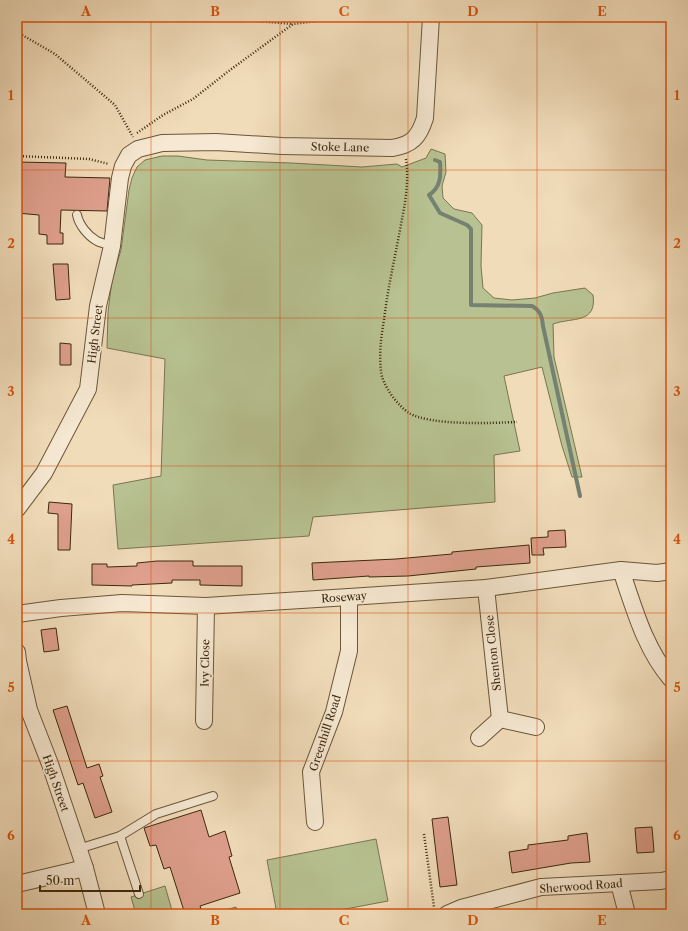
<svg xmlns="http://www.w3.org/2000/svg" width="688" height="931" font-family="'Libre Caslon Text',serif">
	<style>
		.green { fill: #b7c191; stroke: #7a7550 }
		.lines { fill: none; stroke-linecap: round; stroke-linejoin: round }
		.stream { stroke: #758171; stroke-width: 4 }
		.building { fill: #de9f8c; stroke: #3d290e }
		.lane-casing { stroke: #6a5639; stroke-width: 10 }
		.street-casing { stroke: #6a5639; stroke-width: 18 }
		.path { stroke: #3d290e; stroke-width: 2.5; stroke-dasharray: 1 2; stroke-linecap: butt }
		.lane { stroke: #f6e8d2; stroke-width: 8 }
		.street { stroke: #f6e8d2; stroke-width: 16 }
		.grid { fill: none; stroke: #d7540c; stroke-width: 1; stroke-opacity: 0.55 }
		.labels { text-anchor: middle; stroke-width: 3.5; stroke-linejoin: round; paint-order: stroke }
		.street-label { font-size: 11px; fill: #3d290e; stroke: #f6e8d2 }
		.neatline { fill: none; stroke: #d7540c; stroke-width: 1.5 }
		.grid-label { font-size: 13px; text-anchor: middle; font-weight: bold; fill: #d7540c }
	</style>
	<rect width="100%" height="100%" fill="#f1dcba"/>
	<filter id="stains"><feTurbulence type="fractalNoise" baseFrequency=".005" numOctaves="4"/><feColorMatrix values="0 0 0 0 .2 0 0 0 0 .09 0 0 0 0 .02 0 0 0 .5 -.17"/></filter>
	<radialGradient id="worn" r=".72"><stop offset=".6" stop-color="#630" stop-opacity="0"/><stop offset="1" stop-color="#630" stop-opacity=".3"/></radialGradient>
	<g class="green">
		<path d="M431 149 445 154 446 172 442 186 443 198 454 209 472 213 482 225 481 266 483 288 494 298 512 300 535 298 553 293 585 288 593 295C597 324 573 317 553 324L554 357 582 477H572L562 446 542 367 504 376 520 451 494 455 495 502 313 517 309 536 118 549 113 485 161 476 165 359 107 348 108 312 112 280 121 250 129 190 132 178 137 167 145 160 162 156H178L207 160 291 163 362 167 397 164 402 167 426 158Z"/>
		<path d="M376 839 388 901 319 914H277L267 860Z"/>
		<path d="M165 886 173 914H136L131 897Z"/>
		<path d="M236 907 238 914H211Z"/>
	</g>
	<g class="lines">
		<path class="stream" d="M435 160 440 162C441 176 441 187 429 195L440 213 467 225 471 229V305L532 306C541 311 542 317 543 326L580 496"/>
	</g>
	<g class="building">
		<path d="M17 162 66 163 65 177 110 178 107 211 61 210 60 233H63V244H47V235L39 234V215L17 213Z"/>
		<path d="M53 264H68L70 299 56 300Z"/>
		<path d="M60 343 71 344V365H60Z"/>
		<path d="M49 502 72 504 70 550H58V514L48 513Z"/>
		<path d="M565 530 566 547 543 548 544 555H532L531 538 548 537V531Z"/>
		<path d="M529 545 530 563 476 567V569L408 576 369 577V576L313 580 312 563 396 559 452 554V552Z"/>
		<path d="M157 561H193V566H242V586L200 585V580H172V583L132 585V586L92 585V564H107V567L137 566V563Z"/>
		<path d="M56 628 59 650 44 652 41 630Z"/>
		<path d="M67 706 87 768 99 764 103 776 100 777 112 812 95 818 83 783 78 785 53 710Z"/>
		<path d="M201 810 209 837 225 831 232 856 229 857 240 893 200 906 201 909 185 914 170 867 164 869 156 845 150 846 144 828Z"/>
		<path d="M448 817 457 885 440 887 432 819Z"/>
		<path d="M652 827 654 852 637 853 635 828Z"/>
		<path d="M587 833 590 862 571 863 512 873 509 852 528 849V845L568 840V836Z"/>
	</g>
	<g class="lines">
		<defs>
			<g id="lane">
				<path d="M77 215C79 225 88 236 97 241 101 243 107 244 112 246"/>
				<path d="M120 836 139 894"/>
				<path d="M78 849 120 836 156 814 213 796"/>
			</g>
			<g id="street">
				<path d="M17 509 44 473 88 389 98 306 112 246 120 178 123 166 129 155 138 149 162 143 216 142 282 146 392 148C412 145 419 137 425 118L431 17"/>
				<path d="M621 570C634 608 645 649 671 679"/>
				<path d="M486 588 500 719"/>
				<path d="M17 614 61 608 122 603 206 606 349 597 486 588 621 570 657 573 671 571"/>
				<path d="M17 652 18 661 29 710 50 764 85 868 97 914"/>
				<path d="M204 721 206 606"/>
				<path d="M479 738 500 719 536 727"/>
				<path d="M315 822 311 772 334 712 349 651V597"/>
				<path d="M619 883 627 914"/>
				<path d="M17 884 85 868"/>
				<path d="M447 914 461 908 541 887 661 881 671 879"/>
			</g>
		</defs>
		<use href="#lane" class="lane-casing"/>
		<use href="#street" class="street-casing"/>
		<g class="path">
			<path d="M235 17V19L293 24"/>
			<path d="M275 17H299"/>
			<path d="M17 32 55 54 115 105 133 137"/>
			<path d="M137 133 163 115 193 99 230 70 293 24 349 17"/>
			<path d="M17 156 89 159 109 164"/>
			<path d="M406 159C409 178 406 199 402 219 396 253 388 286 384 320 381 337 379 354 381 371 382 385 398 406 409 413 431 426 491 423 517 422"/>
			<path d="M424 834 434 907"/>
		</g>
		<use href="#lane" class="lane"/>
		<use href="#street" class="street"/>
	</g>
	<path class="grid" d="M151 17V914M280 17V914M408 17V914M537 17V914M17 170H671M17 318H671M17 466H671M17 613H671M17 761H671"/>
	<g class="labels">
		<g class="street-label">
			<text transform="translate(340 147) rotate(1)" y="4">Stoke Lane</text>
			<text transform="translate(95 334) rotate(-83)" y="4">High Street</text>
			<text transform="translate(344 597) rotate(-4)" y="4">Roseway</text>
			<text transform="translate(493 653) rotate(-96)" y="4">Shenton Close</text>
			<text transform="translate(205 663) rotate(-89)" y="4">Ivy Close</text>
			<text transform="translate(325 733) rotate(-72)" y="4">Greenhill Road</text>
			<text transform="translate(56 783) rotate(71)" y="4">High Street</text>
			<text transform="translate(581 886) rotate(-4)" y="4">Sherwood Road</text>
		</g>
	</g>
	<rect width="688" height="931" fill="none" stroke="#f1dcba" stroke-width="44"/>
	<path d="M40 885v6h100v-6" fill="none" stroke="#3d290e" stroke-width="2"/>
	<text x="46" y="885" font-size="12" fill="#3d290e" stroke="#f6e8d2" stroke-width="3" paint-order="stroke">50 m</text>
	<rect x="22" y="22" width="644" height="887" class="neatline"/>
	<g class="grid-label">
		<text x="86" y="16">A</text>
		<text x="215" y="16">B</text>
		<text x="344" y="16">C</text>
		<text x="473" y="16">D</text>
		<text x="602" y="16">E</text>
		<text x="11" y="100">1</text>
		<text x="677" y="100">1</text>
		<text x="11" y="248">2</text>
		<text x="677" y="248">2</text>
		<text x="11" y="396">3</text>
		<text x="677" y="396">3</text>
		<text x="11" y="544">4</text>
		<text x="677" y="544">4</text>
		<text x="11" y="692">5</text>
		<text x="677" y="692">5</text>
		<text x="11" y="840">6</text>
		<text x="677" y="840">6</text>
		<text x="86" y="925">A</text>
		<text x="215" y="925">B</text>
		<text x="344" y="925">C</text>
		<text x="473" y="925">D</text>
		<text x="602" y="925">E</text>
	</g>
	<rect width="100%" height="100%" filter="url(#stains)"/>
	<rect width="100%" height="100%" fill="url(#worn)"/>
</svg>
